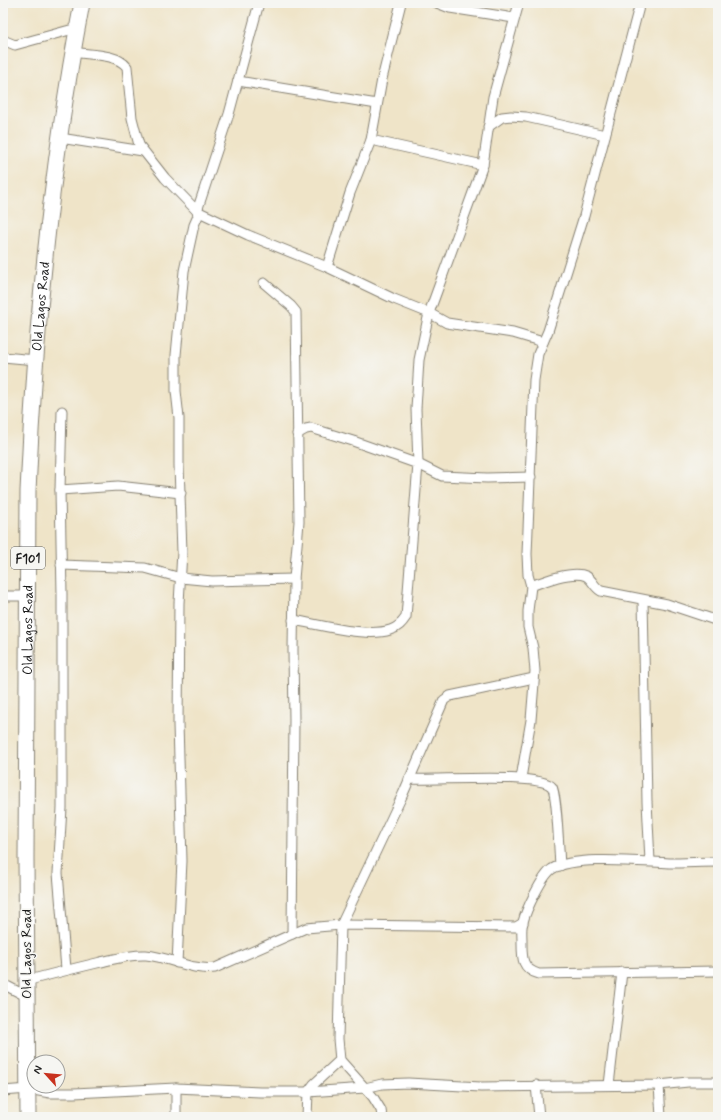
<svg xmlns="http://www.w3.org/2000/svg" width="721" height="1120" font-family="Mynerve,sans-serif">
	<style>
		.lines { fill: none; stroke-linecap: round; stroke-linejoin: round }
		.street-casing { stroke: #868072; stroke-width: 11 }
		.primary-casing { stroke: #868072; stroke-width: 17 }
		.street { stroke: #fff; stroke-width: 9 }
		.primary { stroke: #fff; stroke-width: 15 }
		.labels { text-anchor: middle; stroke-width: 3; stroke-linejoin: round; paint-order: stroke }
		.shield { fill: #f6f6f2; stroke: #5d5d5c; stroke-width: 1 }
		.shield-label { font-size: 13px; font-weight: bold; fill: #1c1c1c }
		.street-label { font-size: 14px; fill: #1c1c1c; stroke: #f6f6f2 }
	</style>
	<rect width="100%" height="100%" fill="#f6f6f2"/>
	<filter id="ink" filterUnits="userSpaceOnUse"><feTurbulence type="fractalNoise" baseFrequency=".025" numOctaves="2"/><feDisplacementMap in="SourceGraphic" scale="8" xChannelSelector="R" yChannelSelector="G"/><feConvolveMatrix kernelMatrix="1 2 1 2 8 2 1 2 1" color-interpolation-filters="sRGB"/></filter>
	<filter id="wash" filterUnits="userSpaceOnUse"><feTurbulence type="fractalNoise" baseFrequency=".012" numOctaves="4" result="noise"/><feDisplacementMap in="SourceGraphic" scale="16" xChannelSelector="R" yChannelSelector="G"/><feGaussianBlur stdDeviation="0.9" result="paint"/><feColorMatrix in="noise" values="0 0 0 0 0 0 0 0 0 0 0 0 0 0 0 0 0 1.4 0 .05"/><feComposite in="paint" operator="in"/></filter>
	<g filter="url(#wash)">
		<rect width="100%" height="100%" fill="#efe4c8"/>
	</g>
	<g filter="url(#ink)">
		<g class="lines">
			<defs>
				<g id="street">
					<path d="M437 3 450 8 514 18"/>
					<path d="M3 40 15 45 77 28"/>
					<path d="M73 52C89 55 116 53 127 67L132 118 139 145 165 178 197 211 248 235 327 267 394 299 429 313 447 323 513 333 543 342"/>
					<path d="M238 81 377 104"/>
					<path d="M488 127 502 117 511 116 526 117 605 135"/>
					<path d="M60 138 143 151"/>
					<path d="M371 140 483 165"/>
					<path d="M327 267 350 193 371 140 382 79 401 3"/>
					<path d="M264 283 291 306 296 312 299 522 294 579 293 650 294 720 292 934"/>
					<path d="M3 357 36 360"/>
					<path d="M62 411 60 490 62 594V808L58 873 66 969"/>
					<path d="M297 434 306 429 311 428 353 441 418 464 442 476 487 478 531 477"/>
					<path d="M60 490 118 486 181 493"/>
					<path d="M61 565 145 568 181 578 212 581 294 579"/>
					<path d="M531 586C544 581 573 570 586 576 592 579 594 587 601 591L667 604 718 621"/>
					<path d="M3 596H27"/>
					<path d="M643 600 647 802 650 861"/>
					<path d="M293 620C318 624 366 638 390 630 398 628 402 623 406 617L418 464 416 409 419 360 429 313 483 165 493 97 519 3"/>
					<path d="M521 778 531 720 535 671 533 648 528 627V611L531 586 528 575 527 554 534 380 538 354 548 331 584 216 640 3"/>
					<path d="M409 779C433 781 540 772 552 787 557 794 559 852 560 866"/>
					<path d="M718 862C702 862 685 863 669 863 641 862 575 855 552 869 542 876 526 910 523 922 521 928 522 935 522 941 522 957 521 969 539 974L718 971"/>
					<path d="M177 963 182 861 178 724 179 603 182 552 179 465V418L176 391V355L184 271 194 225 198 216 197 211 229 114 259 3"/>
					<path d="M26 981C51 974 76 968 101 962 116 959 130 954 146 955 170 957 191 971 215 968L306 928 341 925 516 927 523 923"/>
					<path d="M3 984 26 996"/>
					<path d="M536 1085 539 1117"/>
					<path d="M609 1085 622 972"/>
					<path d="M659 1085 661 1117"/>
					<path d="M176 1088V1117"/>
					<path d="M3 1091 28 1089 50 1093H74L176 1088 260 1092H308L365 1088 382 1084 408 1083 481 1087 659 1085 688 1082H718"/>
					<path d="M307 1117 308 1092 314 1084 340 1060"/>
					<path d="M382 1117 381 1110 373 1097 340 1060 338 1039 341 925 403 794 444 700 450 696 534 678"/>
				</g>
				<g id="primary">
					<path id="s1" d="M28 1117 26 858 28 491C35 328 51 164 82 3"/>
				</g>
			</defs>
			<use href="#street" class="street-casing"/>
			<use href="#primary" class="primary-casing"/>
			<use href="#street" class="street"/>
			<use href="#primary" class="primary"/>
		</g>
	</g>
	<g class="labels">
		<rect class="shield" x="11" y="547" width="34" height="22" rx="3"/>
		<g class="shield-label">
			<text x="28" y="563">F101</text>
		</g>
		<g class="street-label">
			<text dy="5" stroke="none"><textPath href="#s1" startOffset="811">Old Lagos Road</textPath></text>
			<text dy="5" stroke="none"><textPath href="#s1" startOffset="487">Old Lagos Road</textPath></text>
			<text transform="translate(26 954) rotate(-90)" y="5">Old Lagos Road</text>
		</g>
	</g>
	<rect width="721" height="1120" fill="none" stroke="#f6f6f2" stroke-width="16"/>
	<g transform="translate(46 1074) rotate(297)"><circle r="19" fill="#f6f6f2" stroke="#9f9f9c"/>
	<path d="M0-3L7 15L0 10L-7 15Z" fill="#c8321e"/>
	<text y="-6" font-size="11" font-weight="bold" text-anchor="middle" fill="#1c1c1c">N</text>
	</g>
</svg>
